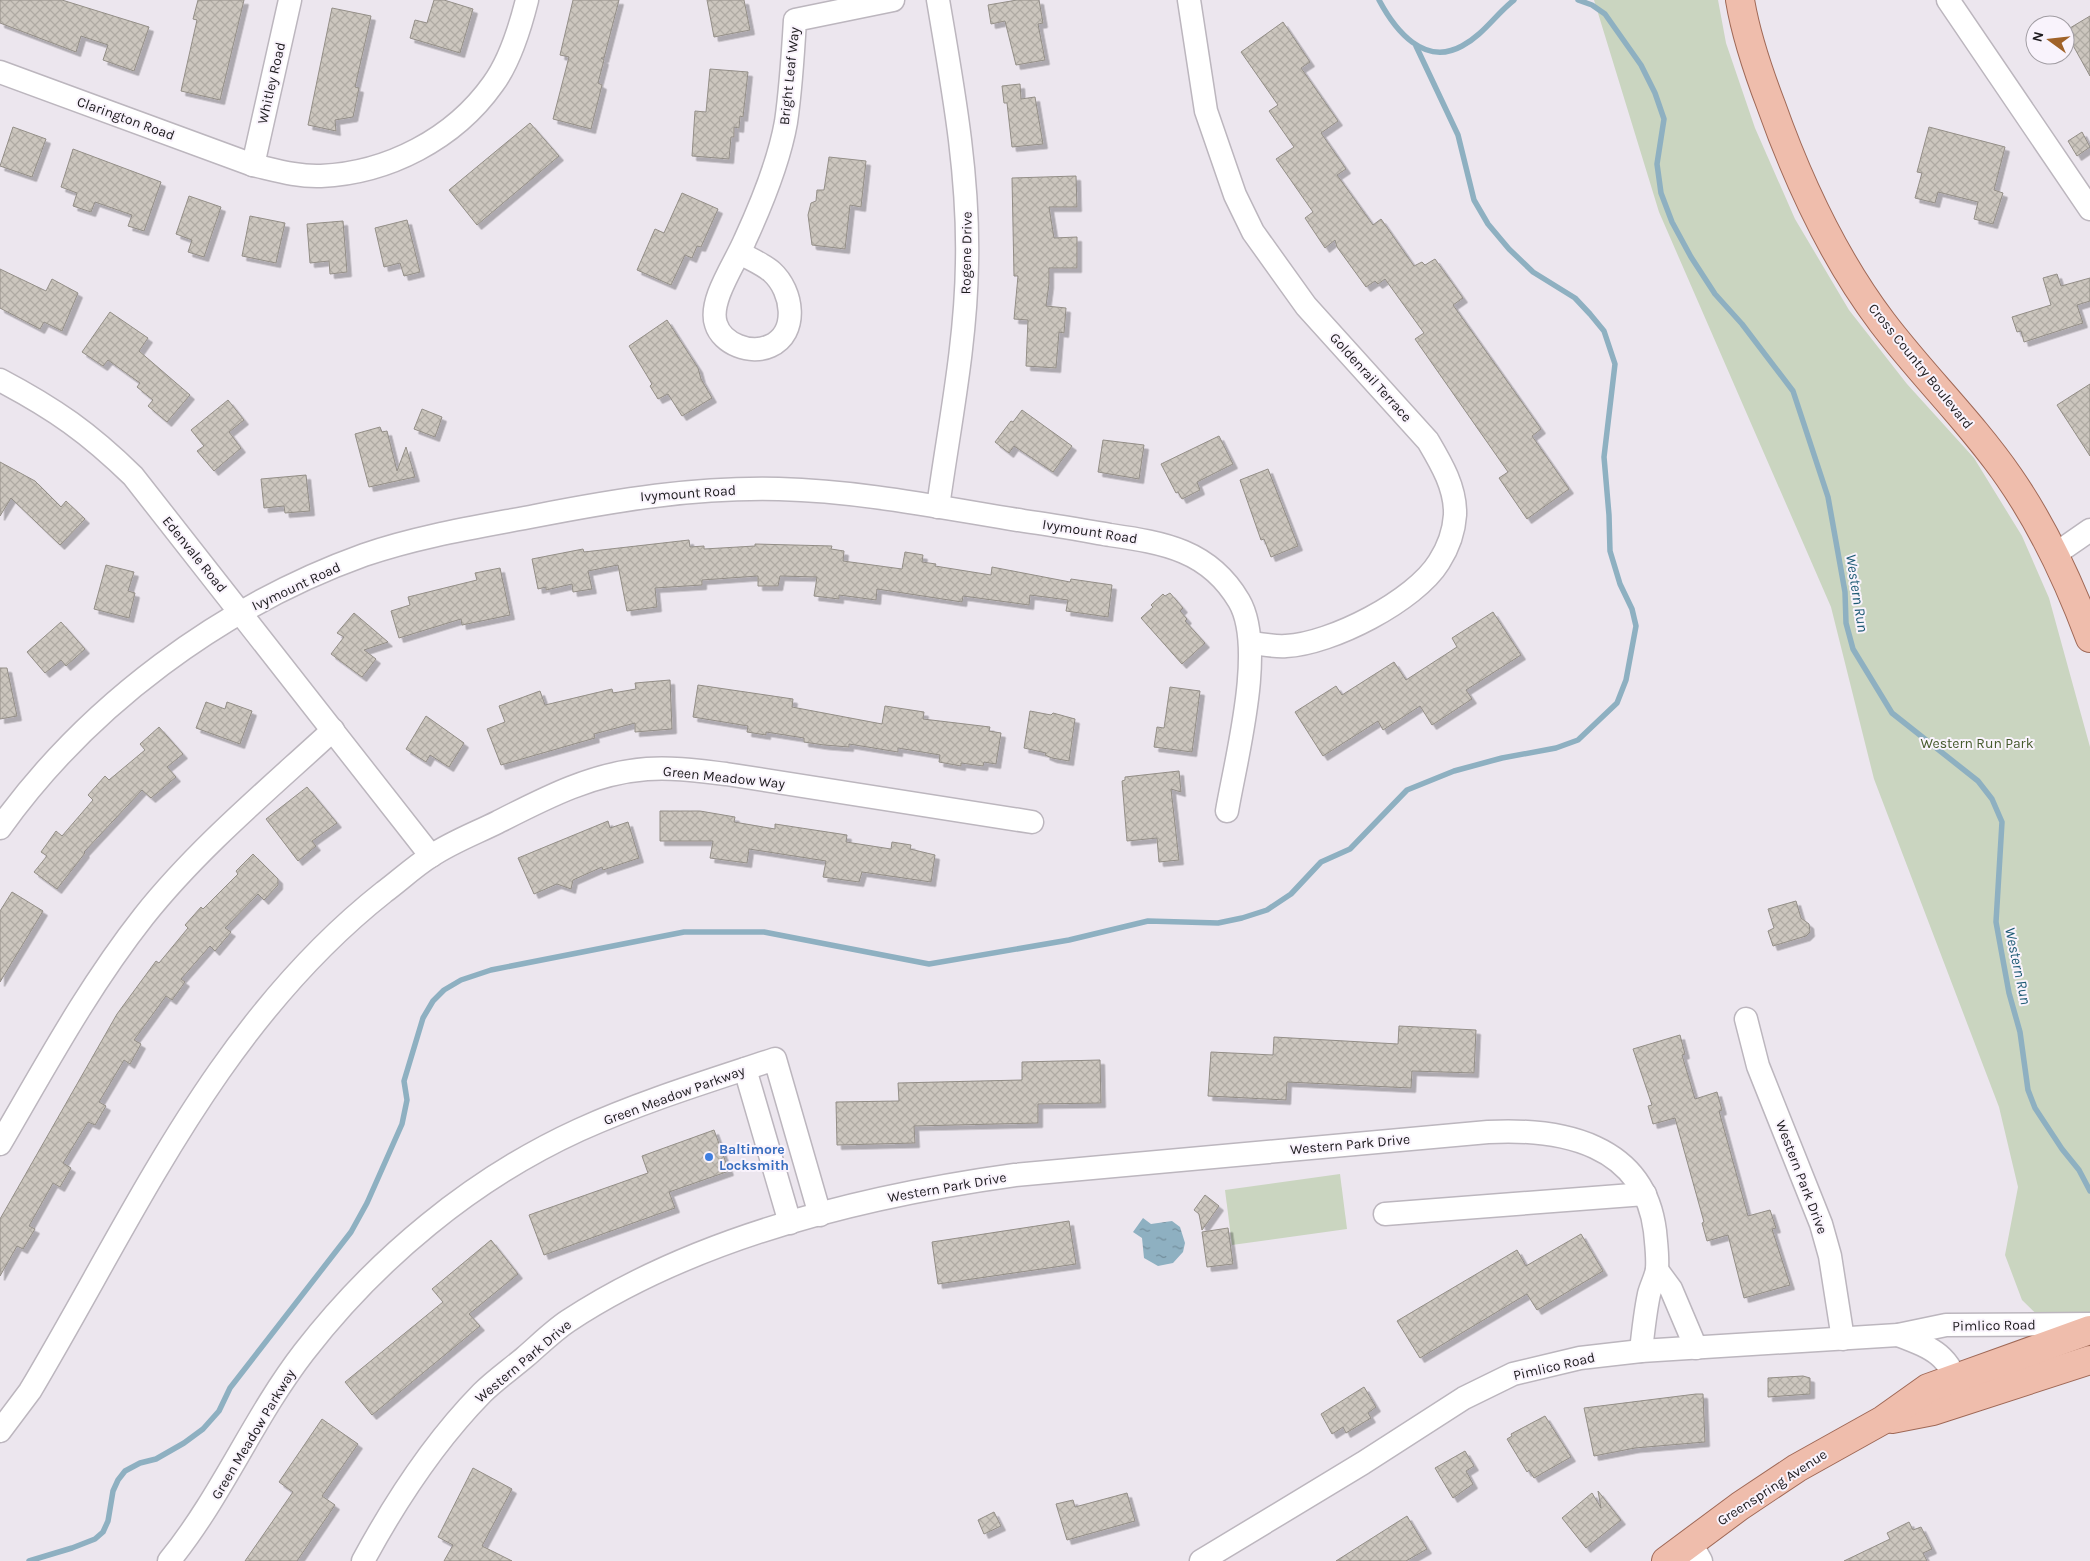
<svg xmlns="http://www.w3.org/2000/svg" width="2090" height="1561" font-family="Karla,sans-serif">
	<style>
		.park { fill: #cad5c0 }
		.water { fill: url(#water-ripples) }
		.lines { fill: none; stroke-linecap: round; stroke-linejoin: round }
		.stream { stroke: #8eb0c1; stroke-width: 5.5 }
		.building { fill: url(#building-cross-hatch); stroke: #938e87; filter: url(#shadow) }
		.minor-casing { stroke: #bcb6be; stroke-width: 25 }
		.major-casing { stroke: #9f6856; stroke-width: 30 }
		.minor { stroke: #fff; stroke-width: 22 }
		.major { stroke: #efbdac; stroke-width: 28 }
		.shop-dot { fill: #3f7fe0; stroke: #f9f3fc; stroke-width: 2 }
		.labels { text-anchor: middle; stroke-width: 4; stroke-linejoin: round; paint-order: stroke }
		.street-label { font-size: 14px; fill: #1d1b1e; stroke: #f9f3fc }
		.park-label { font-size: 14px; fill: #455a2c; stroke: #f9f3fc }
		.shop-label { font-size: 14px; font-weight: bold; fill: #366cbe; stroke: #f9f3fc; text-anchor: start }
		.water-label { font-size: 15px; font-style: italic; fill: #1e5b75; stroke: #f9f3fc }
	</style>
	<defs>
		<pattern id="water-ripples" width="26" height="14" patternUnits="userSpaceOnUse" patternTransform="scale(1.25)"><rect width="26" height="14" fill="#8eb0c1"/><path d="M2 4q2-2 4 0t4 0M15 11q2-2 4 0t4 0" fill="none" stroke="#738e9c"/></pattern>
		<pattern id="building-cross-hatch" width="8" height="8" patternUnits="userSpaceOnUse" patternTransform="scale(1.25)"><rect width="8" height="8" fill="#ccc6be"/><path d="M0 0l8 8M0 8l8-8" fill="none" stroke="#afaaa3"/></pattern>
		<filter id="shadow"><feDropShadow dx="4.5" dy="4.5" stdDeviation="0" flood-color="#0004"/></filter>
	</defs>
	<rect width="100%" height="100%" fill="#ece6ee"/>
	<g class="park">
		<path d="M1594 0H1718L1726 43 1755 128 1795 219 1849 310 1907 384 1974 458 2022 536 2049 598 2090 747V1366L2022 1300 2005 1255 2018 1187 1999 1107 1874 779 1831 607 1659 212Z"/>
		<path d="M1340 1174 1347 1229 1232 1245 1225 1190Z"/>
	</g>
	<path class="water" d="M1143 1218 1151 1224 1172 1221 1180 1227 1185 1243 1183 1252 1173 1263 1158 1266 1144 1258 1142 1238 1133 1232Z"/>
	<g class="lines">
		<g class="stream">
			<path d="M1379 0C1395 30 1424 67 1462 46 1483 35 1496 14 1514 0"/>
			<path d="M1578 0 1592 5 1605 14 1641 65 1655 93 1664 119 1657 164 1661 193 1672 222 1691 257 1715 294 1742 324 1793 391 1828 497 1845 592 1846 623 1853 649 1892 713 1978 781 1992 799 2002 822 1996 922 2009 993 2020 1032 2028 1090 2035 1108 2062 1149 2079 1170 2090 1191"/>
			<path d="M29 1561 72 1548 95 1539 103 1532 108 1521 113 1491 118 1480 125 1471 140 1463 156 1459 184 1443 203 1429 219 1411 230 1388 351 1232 367 1203 402 1124 407 1100 404 1081 423 1018 433 1001 444 990 461 980 491 970 684 932H764L929 964 1069 940 1148 921 1218 923 1242 918 1267 910 1291 894 1321 862 1350 849 1407 790 1454 771 1502 758 1556 748 1578 740 1617 703 1626 680 1636 626 1632 609 1620 584 1610 551 1609 515 1604 457 1615 364 1604 331 1590 314 1575 298 1533 272 1509 249 1488 224 1474 200 1458 135 1416 46"/>
		</g>
	</g>
	<g class="building">
		<path d="M0 0H62L149 27 134 71 103 60 108 45 81 36 76 52 0 23Z"/>
		<path d="M198 0H244L220 100 181 91 197 20 193 19Z"/>
		<path d="M434 0H444L473 9 460 53 410 38 415 20 427 23Z"/>
		<path d="M573 0H619L604 58H601L604 60 598 83 602 85 591 129 553 119 569 57 560 55Z"/>
		<path d="M707 0H744L750 30 714 37Z"/>
		<path d="M1017 0H1039L1043 23 1038 24 1045 60 1016 65 1005 21 991 24 988 5Z"/>
		<path d="M332 8 371 16 355 87 359 88 353 117 335 120 336 131 308 125Z"/>
		<path d="M2090 16V76L2065 31Z"/>
		<path d="M1283 22 1310 62 1301 68 1338 121 1321 133 1346 169 1337 175 1373 225 1381 219 1414 266 1422 262 1425 265 1435 259 1463 298 1453 305 1541 429 1532 436 1569 489 1527 519 1499 478 1508 472 1415 339 1424 333 1385 279 1378 284 1375 281 1366 287 1337 247 1335 240 1325 248 1305 218 1313 212 1276 159 1294 147 1269 111 1278 105 1241 52Z"/>
		<path d="M710 69 748 72 743 117 740 116 739 128 734 127V137H731L729 159 692 156 695 111 706 112Z"/>
		<path d="M1020 84 1021 99 1035 97 1043 144 1012 147 1007 103H1004L1002 86Z"/>
		<path d="M530 123 559 156 477 225 449 190Z"/>
		<path d="M13 127 46 139 32 177 0 166Z"/>
		<path d="M1929 127 2005 147 1994 190 2003 193 1993 224 1974 219 1978 202 1938 192 1935 203 1915 198 1922 173 1917 172Z"/>
		<path d="M2082 132 2090 147 2077 156 2068 141Z"/>
		<path d="M73 149 161 182 144 231 128 226 132 215 95 202 91 212 73 206 77 193 61 187Z"/>
		<path d="M829 157 866 161 861 207 850 205 845 249 812 245 808 215 811 203 816 201 817 190H824Z"/>
		<path d="M1076 176 1077 207H1049L1054 238 1077 237V268H1049V284L1046 306 1066 308 1064 333 1059 332 1056 368 1026 366 1028 320 1014 319 1018 276H1014L1012 178Z"/>
		<path d="M682 193 718 209 701 247 697 246 692 258 685 255 671 285 637 270 655 229 664 233Z"/>
		<path d="M189 196 221 207 204 257 188 252 192 240 176 234Z"/>
		<path d="M250 216 285 223 276 263 242 256Z"/>
		<path d="M407 220 420 272 404 276 400 263 384 267 375 228Z"/>
		<path d="M343 221 347 272 330 274 329 261 310 263 307 224Z"/>
		<path d="M0 269 46 291 52 279 78 293 62 331 44 322 40 329 0 308Z"/>
		<path d="M2057 274 2061 286 2090 278V301L2077 305 2083 323 2024 342 2021 331 2017 332 2012 317 2051 305 2043 278Z"/>
		<path d="M110 312 148 338 139 351 190 395 167 422 148 406 153 400 137 387 140 383 108 360 103 366 82 352Z"/>
		<path d="M667 320 698 368 701 379 712 398 682 416 668 394 658 399 650 386 652 384 629 346Z"/>
		<path d="M2090 384V456L2057 405Z"/>
		<path d="M228 400 244 420 229 432 241 448 214 471 197 451 204 446 191 430Z"/>
		<path d="M422 409 442 417 435 437 414 429Z"/>
		<path d="M1022 410 1072 446 1053 472 1014 446 1009 453 995 442 1011 421 1013 422Z"/>
		<path d="M380 427 382 432 387 431 397 471 406 447 415 477 369 487 355 434Z"/>
		<path d="M1219 436 1233 464 1197 482 1200 490 1182 499 1178 492 1176 493 1161 464Z"/>
		<path d="M1103 440 1144 445 1139 479 1098 472Z"/>
		<path d="M0 462 35 481 61 507 66 501 85 519 60 545 11 498 0 516Z"/>
		<path d="M1268 469 1298 546 1271 557 1264 539 1261 540 1240 480Z"/>
		<path d="M306 475 310 511 285 513 284 506 264 508 261 479Z"/>
		<path d="M689 540 690 547 704 546V549L755 546V544L832 546 831 549 844 551 843 561 902 569 905 552 923 555 922 562 936 564 935 566 991 575 992 567 1070 582 1071 579 1112 585 1108 617 1066 611 1068 600 1030 595 1029 605 963 596 962 602 877 589 876 600 839 595V599L814 596 817 577 780 576 778 586H758V576L702 580V585L655 588 657 607 627 611 618 565 588 571 592 589 573 592 572 584 546 590V587L538 589 532 559 583 549 584 552Z"/>
		<path d="M106 565 134 572 128 591 135 593 129 618 94 609Z"/>
		<path d="M500 568 510 615 462 625 461 619 399 638 391 611 410 605 408 597 477 580 475 573Z"/>
		<path d="M1170 593 1183 608 1180 611 1187 619 1185 621 1205 643 1182 664 1141 618 1153 607 1151 605 1163 594 1165 596Z"/>
		<path d="M1493 612 1521 655 1466 690 1472 699 1432 725 1420 706 1383 730 1378 721 1323 756 1295 712 1336 686 1342 695 1394 662 1406 680 1457 647 1452 638Z"/>
		<path d="M354 613 388 642 364 650 376 659 362 677 331 654 344 637 337 633Z"/>
		<path d="M61 622 85 649 66 666 61 660 45 673 27 652Z"/>
		<path d="M0 668H7L17 716 0 719Z"/>
		<path d="M670 680 672 729 635 732V723L594 734 595 738 501 765 487 729 505 722 499 706 540 691 545 705 612 689 613 693 636 689 635 683Z"/>
		<path d="M698 685 793 699 792 707 882 724 885 706 924 712 923 719 990 727 989 731 1001 733 996 764 984 762 983 766 961 763V766L939 762 940 755 898 748V752L849 744V747L824 745 804 742V738L766 732V735L747 732 748 726 693 717Z"/>
		<path d="M1170 687 1200 691 1192 752 1154 747 1157 727 1164 728Z"/>
		<path d="M206 702 225 709 227 702 252 711 240 744 196 728Z"/>
		<path d="M1030 711 1051 715 1053 713 1075 719 1069 761 1052 758 1045 755 1046 753 1024 748Z"/>
		<path d="M426 716 464 743 449 767 430 755 426 762 406 749Z"/>
		<path d="M159 727 183 754 167 767 176 777 151 798 142 790 84 852 85 853 57 889 34 872 47 856 41 852 56 831 62 836 93 800 88 795 105 776 109 780 145 750 140 744Z"/>
		<path d="M1179 771 1181 792 1171 789 1179 860 1159 862 1157 838 1127 841 1122 781 1125 780V777Z"/>
		<path d="M307 787 337 823 312 841 316 846 298 861 266 819Z"/>
		<path d="M660 811H700L735 817 734 822 775 829V824L847 835 846 842 891 849 892 842 911 845 910 849 935 855 931 882 862 872 859 882 823 877 826 861 749 849 747 863 710 858 713 841H660Z"/>
		<path d="M608 821 610 828 628 822 639 858 603 870 602 867 573 880 571 889 557 884 534 894 518 858Z"/>
		<path d="M253 854 278 879V885L264 900 258 894 225 928 231 932 215 951 210 946 181 979 185 982 172 1000 166 996 134 1040 141 1044 130 1064 124 1060 99 1102 106 1106 95 1125 88 1122 63 1163 71 1168 60 1187 53 1183 29 1226 35 1229 23 1249 17 1246 0 1276V1219L117 1014 156 961 159 963 188 928 185 925 201 907 203 909 238 874 236 871Z"/>
		<path d="M12 892 43 911 0 982V911Z"/>
		<path d="M1796 901 1801 918 1809 924 1810 932 1806 936 1773 946 1768 931 1774 928 1768 909Z"/>
		<path d="M1399 1026 1476 1030 1474 1073 1412 1071 1411 1088 1287 1082 1286 1100 1208 1096 1211 1052 1273 1055 1274 1037 1398 1044Z"/>
		<path d="M1680 1035 1685 1054 1682 1055 1695 1099 1717 1092 1722 1110 1719 1111 1748 1216 1770 1210 1776 1228 1772 1229 1790 1285 1744 1298 1728 1235 1707 1241 1702 1223 1704 1222 1675 1118 1653 1124 1648 1106 1652 1105 1633 1049Z"/>
		<path d="M1100 1060 1101 1103 1038 1104V1123L914 1126 915 1143 837 1145 836 1102 899 1101 898 1083 1022 1080V1062Z"/>
		<path d="M714 1130 729 1171 669 1192 675 1208 544 1255 529 1215 648 1173 642 1156Z"/>
		<path d="M1205 1195 1219 1206 1202 1230 1199 1214 1194 1210Z"/>
		<path d="M1069 1221 1076 1264 938 1284 932 1242Z"/>
		<path d="M1228 1228 1233 1264 1207 1267 1202 1232Z"/>
		<path d="M1581 1234 1603 1271 1537 1310 1527 1294 1420 1358 1397 1321 1517 1250 1526 1266Z"/>
		<path d="M491 1240 518 1274 469 1314 480 1326 372 1415 345 1382 443 1302 432 1289Z"/>
		<path d="M1803 1376 1810 1378V1394L1768 1397V1378Z"/>
		<path d="M1364 1387 1376 1407 1368 1413 1371 1418 1346 1433 1343 1427 1332 1434 1321 1414Z"/>
		<path d="M1696 1394H1703L1705 1442 1635 1448 1594 1456 1584 1408Z"/>
		<path d="M1545 1416 1571 1457 1534 1478 1529 1470 1527 1472 1507 1439 1512 1436 1511 1434Z"/>
		<path d="M322 1419 358 1444 322 1496 335 1505 297 1561H245L293 1492 279 1482Z"/>
		<path d="M1465 1451 1474 1466 1466 1471 1473 1484 1453 1498 1435 1468Z"/>
		<path d="M473 1468 512 1489 482 1546 512 1561H444L453 1545 438 1537Z"/>
		<path d="M1598 1491 1621 1520 1586 1548 1562 1518 1592 1493 1601 1508Z"/>
		<path d="M1127 1493 1135 1521 1067 1540 1056 1504 1073 1500 1075 1507Z"/>
		<path d="M994 1512 1001 1526 984 1534 978 1520Z"/>
		<path d="M1407 1516 1427 1549 1406 1561H1336Z"/>
		<path d="M1909 1522 1913 1530 1921 1527 1932 1549 1923 1553 1927 1561H1844L1890 1539 1887 1533Z"/>
	</g>
	<g class="lines">
		<defs>
			<g id="minor">
				<path d="M938 0C953 88 969 174 967 263 966 345 949 427 938 507"/>
				<path d="M1189 0 1206 111 1235 195 1253 232 1306 306 1428 441C1441 463 1456 488 1455 515 1454 531 1448 548 1439 562 1415 601 1331 644 1286 646 1275 647 1262 644 1251 643"/>
				<path d="M1948 0 2090 209"/>
				<path d="M0 72 253 165C275 170 298 177 321 176 388 173 454 139 493 84 510 61 520 28 527 0"/>
				<path d="M253 165 290 0"/>
				<path d="M740 253C750 259 763 264 772 272 793 291 799 333 770 346 751 355 722 344 716 324 708 301 736 262 745 240 762 203 779 162 786 122 791 88 793 54 795 20L893 0"/>
				<path d="M0 380C55 409 89 433 133 476L431 856"/>
				<path d="M2054 555 2090 530"/>
				<path d="M0 828C88 705 222 606 364 555 419 536 477 527 535 516 617 500 695 487 779 489 861 491 943 508 1024 521 1053 525 1081 530 1110 535 1164 543 1209 550 1239 601 1266 647 1236 758 1227 811"/>
				<path d="M1746 1019 1758 1066 1821 1224 1830 1256 1843 1339"/>
				<path d="M745 1069 790 1223"/>
				<path d="M0 1144C45 1067 88 987 144 916 198 848 269 789 333 730"/>
				<path d="M1385 1214 1645 1194"/>
				<path d="M1657 1270 1671 1289 1696 1348"/>
				<path d="M1898 1335C1935 1349 1949 1355 1962 1394"/>
				<path d="M0 1431 30 1391C136 1213 217 1024 384 892 400 880 415 866 431 856 452 842 476 833 498 822 545 798 593 773 647 769 673 767 700 771 726 774L1032 822"/>
				<path d="M1691 1543 1701 1561"/>
				<path d="M169 1561C222 1496 253 1418 304 1352 376 1259 472 1179 579 1130 643 1101 709 1081 775 1059L820 1215"/>
				<path d="M363 1561C396 1500 433 1443 482 1393 495 1380 511 1369 525 1357 539 1345 553 1331 568 1321 697 1236 864 1196 1015 1175L1488 1132C1562 1128 1644 1144 1655 1231 1656 1243 1658 1256 1657 1269 1656 1277 1651 1286 1649 1294 1645 1313 1643 1332 1641 1351"/>
				<path d="M1201 1561 1363 1463 1464 1398 1513 1374 1580 1358 1641 1351 1898 1335 1946 1325 2090 1324"/>
			</g>
			<g id="major">
				<path d="M1740 0C1746 36 1758 71 1771 105 1798 181 1833 257 1882 322 1922 375 1971 422 2009 477 2043 526 2069 582 2090 638"/>
				<path d="M1892 1419 1933 1411 2090 1360"/>
				<path d="M1666 1561 1740 1506 1797 1468 1883 1420 1928 1388 2090 1330"/>
			</g>
		</defs>
		<use href="#minor" class="minor-casing"/>
		<use href="#major" class="major-casing"/>
		<use href="#minor" class="minor"/>
		<use href="#major" class="major"/>
	</g>
	<circle class="shop-dot" cx="709" cy="1157" r="5"/>
	<g class="labels">
		<g class="street-label">
			<text transform="translate(789 76) rotate(-84)" y="5">Bright Leaf Way</text>
			<text transform="translate(271 83) rotate(-77)" y="5">Whitley Road</text>
			<text transform="translate(126 118) rotate(20)" y="5">Clarington Road</text>
			<text transform="translate(966 253) rotate(-89)" y="5">Rogene Drive</text>
			<text transform="translate(1921 366) rotate(51)" y="5">Cross Country Boulevard</text>
			<text transform="translate(1371 377) rotate(48)" y="5">Goldenrail Terrace</text>
			<text transform="translate(688 493) rotate(-4)" y="5">Ivymount Road</text>
			<text transform="translate(1090 531) rotate(9)" y="5">Ivymount Road</text>
			<text transform="translate(195 554) rotate(51)" y="5">Edenvale Road</text>
			<text transform="translate(296 586) rotate(-25)" y="5">Ivymount Road</text>
			<text transform="translate(724 777) rotate(6)" y="5">Green Meadow Way</text>
			<text transform="translate(674 1095) rotate(-20)" y="5">Green Meadow Parkway</text>
			<text transform="translate(1350 1144) rotate(-5)" y="5">Western Park Drive</text>
			<text transform="translate(1802 1177) rotate(69)" y="5">Western Park Drive</text>
			<text transform="translate(947 1187) rotate(-10)" y="5">Western Park Drive</text>
			<text transform="translate(1994 1325) rotate(-1)" y="5">Pimlico Road</text>
			<text transform="translate(523 1361) rotate(-40)" y="5">Western Park Drive</text>
			<text transform="translate(1554 1366) rotate(-13)" y="5">Pimlico Road</text>
			<text transform="translate(253 1434) rotate(-59)" y="5">Green Meadow Parkway</text>
			<text transform="translate(1772 1487) rotate(-33)" y="5">Greenspring Avenue</text>
		</g>
		<g class="park-label">
			<text x="1977" y="748">Western Run Park</text>
		</g>
		<g class="shop-label">
			<text x="719" y="1154">Baltimore<tspan x="719" dy="16">Locksmith</tspan></text>
		</g>
		<g class="water-label">
			<text transform="translate(1857 593) rotate(81)" y="5">Western Run</text>
			<text transform="translate(2018 966) rotate(78)" y="5">Western Run</text>
		</g>
	</g>
	<g transform="translate(2050 40) rotate(285)"><circle r="24" fill="#f9f3fc" stroke="#a19da3"/>
	<path d="M0-4L9 19L0 12L-9 19Z" fill="#a06228"/>
	<text y="-8" font-size="14" font-weight="bold" text-anchor="middle" fill="#1d1b1e">N</text>
	</g>
</svg>
